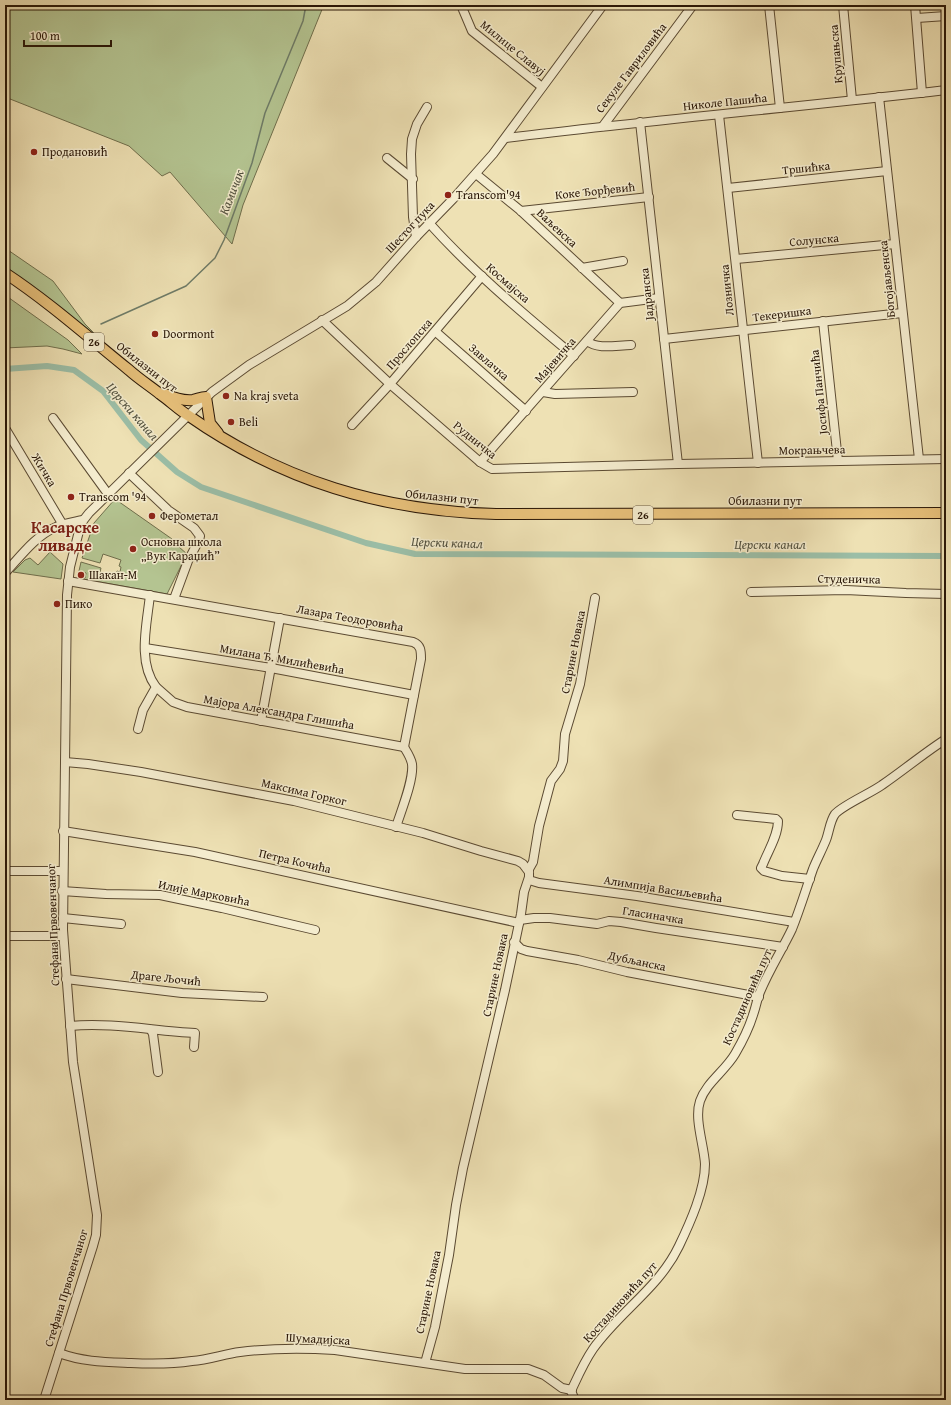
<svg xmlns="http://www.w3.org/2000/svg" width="951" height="1405" font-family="'Gentium Book Plus',serif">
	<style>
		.green { fill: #b4c491; stroke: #6f6e4c }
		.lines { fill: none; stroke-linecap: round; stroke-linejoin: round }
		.stream { stroke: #6e7b67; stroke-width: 1.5 }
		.canal { stroke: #9bbea7; stroke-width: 6 }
		.minor-casing { stroke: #5b4a32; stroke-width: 10 }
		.major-casing { stroke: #2a1707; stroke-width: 12 }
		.minor { stroke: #f4ecce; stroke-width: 8 }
		.major { stroke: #e7c07a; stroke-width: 10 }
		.poi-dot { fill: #8f2418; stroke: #f4ecce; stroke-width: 1.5 }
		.labels { text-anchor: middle; stroke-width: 3; stroke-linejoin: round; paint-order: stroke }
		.shield { fill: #f4ecce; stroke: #675743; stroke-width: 1 }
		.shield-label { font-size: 11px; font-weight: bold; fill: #2a1707 }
		.street-label { font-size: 12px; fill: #2a1707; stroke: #f4ecce }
		.poi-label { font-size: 12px; fill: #2a1707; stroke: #f4ecce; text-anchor: start }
		.water-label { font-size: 13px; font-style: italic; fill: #52513f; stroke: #f4ecce }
		.district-label { font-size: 16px; font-weight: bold; fill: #7a1f14; stroke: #f4ecce }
	</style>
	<rect width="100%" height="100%" fill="#eee1b4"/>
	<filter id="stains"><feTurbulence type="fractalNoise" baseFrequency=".005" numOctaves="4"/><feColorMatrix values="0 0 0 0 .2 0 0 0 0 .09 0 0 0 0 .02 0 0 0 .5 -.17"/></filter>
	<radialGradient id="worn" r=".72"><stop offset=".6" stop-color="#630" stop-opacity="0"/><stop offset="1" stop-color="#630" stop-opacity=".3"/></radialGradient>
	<g class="green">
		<path d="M5 5H322L323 7 243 205 232 244 170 172 162 176 129 146 5 97Z"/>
		<path d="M5 248 53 281 85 324 98 337 95 336 86 328 5 270Z"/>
		<path d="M5 295 68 340 82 354 63 349 47 346 5 348Z"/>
		<path d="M115 499 172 539 171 540 187 554 167 594 77 578H85L86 573 79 571 81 562 101 568 100 572 115 577 117 571 120 572 121 567 119 566 121 560 103 554 100 563 82 558 94 523Z"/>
		<path d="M50 552 63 564 61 579 13 572 25 560 30 558 38 565Z"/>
	</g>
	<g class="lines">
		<path class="stream" d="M101 324 186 286 215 258 224 240 252 163 265 113 303 21 306 5"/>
		<path class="canal" d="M5 369 47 366 74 370 103 391 141 440 177 472 201 487 366 543 415 554 946 556"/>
		<defs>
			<g id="minor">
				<path d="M461 5 472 31 542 87"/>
				<path d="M769 5 780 108"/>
				<path d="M843 5 852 100"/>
				<path d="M915 5 922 93"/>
				<path d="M917 18 946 16"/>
				<path d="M879 97 919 459"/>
				<path d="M719 115 758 463"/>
				<path d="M640 122 678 464"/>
				<path d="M603 126 693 5"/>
				<path d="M506 138C652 120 799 107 946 90"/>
				<path d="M387 158 413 179"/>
				<path d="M476 174 521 211 620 303"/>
				<path d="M728 188 887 171"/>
				<path d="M521 211 649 197"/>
				<path d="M430 224C473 272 524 314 574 356"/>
				<path d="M416 237 413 217 411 154 412 139 417 124 427 107"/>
				<path d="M736 259 895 244"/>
				<path d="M582 268 623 261"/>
				<path d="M322 320 390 384 480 462 492 469 678 464 946 459"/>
				<path d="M823 321 838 461"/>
				<path d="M436 332 526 411"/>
				<path d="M664 339 902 313"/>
				<path d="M587 341C598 350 617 345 631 345"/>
				<path d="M543 392 555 394 633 392"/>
				<path d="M53 418 108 494"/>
				<path d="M352 425 390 384 482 276"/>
				<path d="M5 428 63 525"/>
				<path d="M480 462 620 303 659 298"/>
				<path d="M129 473 168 510 194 528 200 536 199 540 188 561 174 599"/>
				<path d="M5 573C20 557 35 536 56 527 64 523 74 522 83 520"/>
				<path d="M68 581 413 642C421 645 421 651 421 659L404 747"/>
				<path d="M751 592 846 590 906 593 946 594"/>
				<path d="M145 648 271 668 414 695"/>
				<path d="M156 687 173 702 187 707 404 747"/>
				<path d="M261 721 280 618"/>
				<path d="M138 729 143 710 156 687C137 662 147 624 150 595"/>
				<path d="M65 762 88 764 141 772 294 801 423 833 481 851 518 861 523 864 529 872"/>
				<path d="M737 815 776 819 778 821C778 836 768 851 763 864L761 868 764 871 782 876 810 879"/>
				<path d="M396 827C401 811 414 780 412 764 411 758 407 752 404 747"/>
				<path d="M63 831 195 852 519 923"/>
				<path d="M5 871H63"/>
				<path d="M529 880 539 883 637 896 794 922"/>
				<path d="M62 891 106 894 160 895 222 908 315 930"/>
				<path d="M63 918 121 924"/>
				<path d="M520 920 534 918H550L597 924 609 921 621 922 656 928 783 947"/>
				<path d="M5 936H63"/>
				<path d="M514 942 521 949 527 951 578 960 627 972 759 997"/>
				<path d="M66 979 182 993 263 997"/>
				<path d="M70 1026C111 1022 154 1031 195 1033L194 1047"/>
				<path d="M151 1030 153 1034 158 1072"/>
				<path d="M59 1353C83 1362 106 1362 131 1363 152 1364 172 1364 192 1361 209 1360 224 1354 240 1352 272 1348 304 1348 335 1350L465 1369H528L544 1375 562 1388 572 1390"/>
				<path d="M425 1363 435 1327 449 1255 456 1205 463 1168 505 990 521 914 524 892 529 877V869L533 862 539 826 551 781 560 769 563 761 565 734 580 684 595 598"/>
				<path d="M44 1400 93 1246 96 1235 97 1215 73 1062 63 930 67 595 70 567 79 531 82 522 89 513 212 392 249 365 347 306 376 282 416 237 453 199 493 154 603 5"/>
				<path d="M575 1400 571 1391C578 1376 584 1362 593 1349 619 1312 659 1288 679 1246 690 1223 705 1190 705 1164 704 1145 694 1119 700 1101 706 1083 725 1071 735 1054 742 1042 749 1028 753 1015 756 1007 757 999 760 992 769 970 782 950 792 929 800 909 806 889 813 869 817 859 822 850 826 840 829 832 830 821 835 814 843 805 871 793 882 785 904 770 924 753 946 739"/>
			</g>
			<g id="major">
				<path d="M5 273C49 302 88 337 129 370 139 379 150 386 160 394 170 401 179 410 189 416 282 481 382 511 496 514L946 513"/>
				<path d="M165 394C174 398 183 401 193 400 198 399 201 397 206 397L210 423 218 433"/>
			</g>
		</defs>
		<use href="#minor" class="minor-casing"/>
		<use href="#major" class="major-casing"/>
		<use href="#minor" class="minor"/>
		<use href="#major" class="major"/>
	</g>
	<g class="poi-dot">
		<circle cx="34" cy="152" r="4"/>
		<circle cx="448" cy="195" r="4"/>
		<circle cx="155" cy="334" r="4"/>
		<circle cx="226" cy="396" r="4"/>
		<circle cx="231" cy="422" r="4"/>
		<circle cx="71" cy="497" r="4"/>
		<circle cx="152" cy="516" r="4"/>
		<circle cx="133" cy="549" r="4"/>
		<circle cx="81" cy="575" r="4"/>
		<circle cx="57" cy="604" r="4"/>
	</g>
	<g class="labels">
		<g class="shield">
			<rect x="84" y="333" width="20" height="18" rx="3"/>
			<rect x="633" y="506" width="20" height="18" rx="3"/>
		</g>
		<g class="shield-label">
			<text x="94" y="346">26</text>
			<text x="643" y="519">26</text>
		</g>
		<g class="street-label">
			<text transform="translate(513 48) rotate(39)" y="4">Милице Славуј</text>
			<text transform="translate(836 54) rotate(-95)" y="4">Крупањска</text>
			<text transform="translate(631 68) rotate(-53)" y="4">Секуле Гавриловића</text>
			<text transform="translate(725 102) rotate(-6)" y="4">Николе Пашића</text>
			<text transform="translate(806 168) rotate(-6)" y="4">Тршићка</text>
			<text transform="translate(595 191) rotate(-6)" y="4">Коке Ђорђевић</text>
			<text transform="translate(410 227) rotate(-47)" y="4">Шестог пука</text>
			<text transform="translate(557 228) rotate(43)" y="4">Ваљевска</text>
			<text transform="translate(814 240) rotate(-5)" y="4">Солунска</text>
			<text transform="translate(887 279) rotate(-96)" y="4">Богојављенска</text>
			<text transform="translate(508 283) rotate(41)" y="4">Космајска</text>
			<text transform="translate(727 290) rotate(-96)" y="4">Лозничка</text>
			<text transform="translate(647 294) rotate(-96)" y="4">Јадранска</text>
			<text transform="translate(782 314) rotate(-7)" y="4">Текеришка</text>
			<text transform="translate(409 344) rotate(-49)" y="4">Прослопска</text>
			<text transform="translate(555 360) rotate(-49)" y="4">Мајевичка</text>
			<text transform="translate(489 362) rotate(41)" y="4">Завлачка</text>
			<text transform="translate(147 367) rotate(38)" y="4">Обилазни пут</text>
			<text transform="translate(819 392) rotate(-96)" y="4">Јосифа Панчића</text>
			<text transform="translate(475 440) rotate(39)" y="4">Рудничка</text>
			<text transform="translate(812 450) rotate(-1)" y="4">Мокрањчева</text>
			<text transform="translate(44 470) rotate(59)" y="4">Жичка</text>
			<text transform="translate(442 497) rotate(6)" y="4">Обилазни пут</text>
			<text x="765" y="505">Обилазни пут</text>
			<text transform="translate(849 579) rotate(1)" y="4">Студеничка</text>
			<text transform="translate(350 618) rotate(10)" y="4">Лазара Теодоровића</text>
			<text transform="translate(573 652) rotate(-79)" y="4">Старине Новака</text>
			<text transform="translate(282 659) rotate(10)" y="4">Милана Ђ. Милићевића</text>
			<text transform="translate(279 712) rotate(10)" y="4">Мајора Александра Глишића</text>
			<text transform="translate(304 792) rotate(13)" y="4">Максима Горког</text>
			<text transform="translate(295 861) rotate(13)" y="4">Петра Кочића</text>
			<text transform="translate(663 889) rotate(9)" y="4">Алимпија Васиљевића</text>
			<text transform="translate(204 893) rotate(11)" y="4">Илије Марковића</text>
			<text transform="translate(653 915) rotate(9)" y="4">Гласиначка</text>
			<text transform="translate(53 925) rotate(-92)" y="4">Стефана Првовенчаног</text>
			<text transform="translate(637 961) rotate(12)" y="4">Дубљанска</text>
			<text transform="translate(495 975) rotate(-78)" y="4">Старине Новака</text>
			<text transform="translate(166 978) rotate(6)" y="4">Драге Љочић</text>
			<text transform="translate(747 997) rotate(-66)" y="4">Костадиновића пут</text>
			<text transform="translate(66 1288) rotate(-73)" y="4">Стефана Првовенчаног</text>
			<text transform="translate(428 1292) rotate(-78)" y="4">Старине Новака</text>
			<text transform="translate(620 1302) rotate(-48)" y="4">Костадиновића пут</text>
			<text transform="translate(318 1339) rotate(3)" y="4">Шумадијска</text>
		</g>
		<g class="poi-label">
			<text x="42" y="156">Продановић</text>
			<text x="456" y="199">Transcom'94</text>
			<text x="163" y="338">Doormont</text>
			<text x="234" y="400">Na kraj sveta</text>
			<text x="239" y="426">Beli</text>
			<text x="79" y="501">Transcom '94</text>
			<text x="160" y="520">Ферометал</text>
			<text x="141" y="546">Основна школа<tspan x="141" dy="14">„Вук Караџић”</tspan></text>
			<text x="89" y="579">Шакан-М</text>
			<text x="65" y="608">Пико</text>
		</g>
		<g class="water-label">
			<text transform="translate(231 192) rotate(-69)" y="5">Камичак</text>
			<text transform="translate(133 411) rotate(49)" y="5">Церски канал</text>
			<text transform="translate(447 542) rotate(2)" y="5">Церски канал</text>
			<text x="770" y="549">Церски канал</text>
		</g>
		<g class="district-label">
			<text x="65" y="533">Касарске<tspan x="65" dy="18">ливаде</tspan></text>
		</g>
	</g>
	<rect width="951" height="1405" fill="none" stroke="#eee1b4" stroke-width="20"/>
	<rect x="6" y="6" width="939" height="1393" fill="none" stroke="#2a1707" stroke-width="2"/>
	<rect x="10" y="10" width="931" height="1385" fill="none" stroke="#2a1707"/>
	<path d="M24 40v6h87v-6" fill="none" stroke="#2a1707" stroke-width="2"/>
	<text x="30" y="40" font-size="12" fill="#2a1707" stroke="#f4ecce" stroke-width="3" paint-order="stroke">100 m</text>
	<rect width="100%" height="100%" filter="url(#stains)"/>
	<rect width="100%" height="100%" fill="url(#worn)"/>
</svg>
